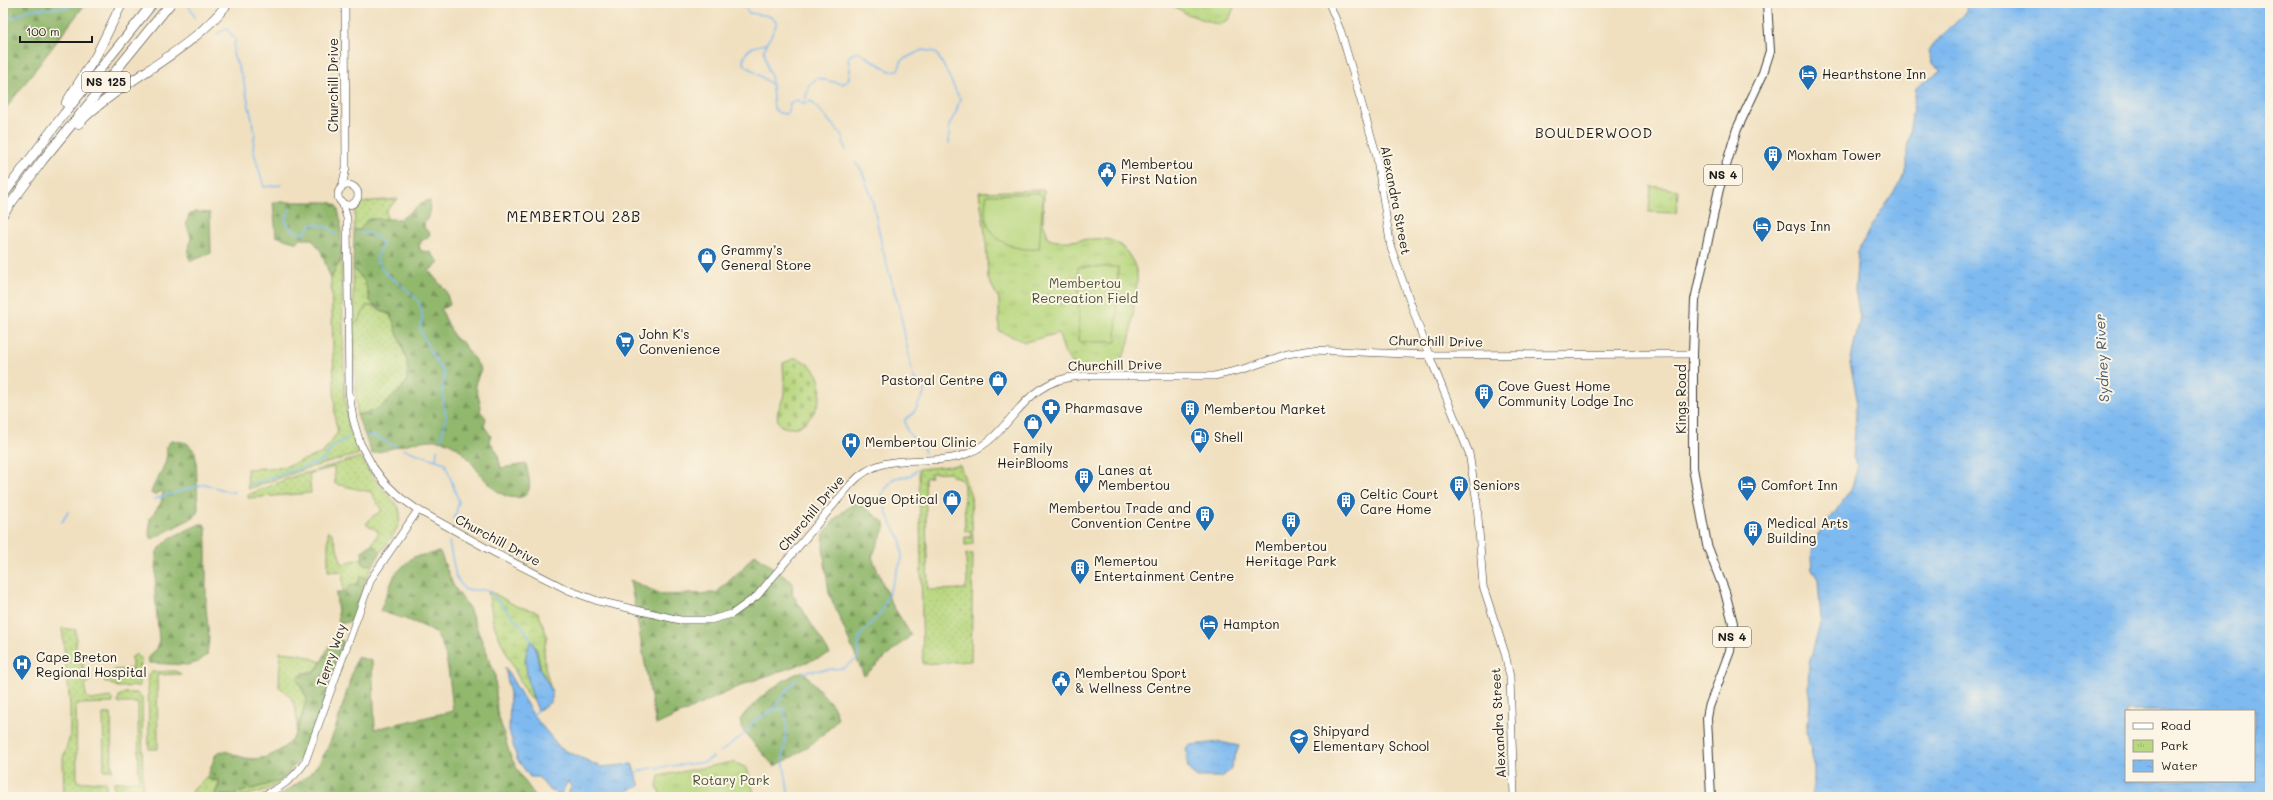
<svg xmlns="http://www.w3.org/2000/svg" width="2273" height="800" font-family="Mali,sans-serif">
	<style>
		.grass { fill: url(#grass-dots); stroke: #6a7a4e }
		.forest { fill: url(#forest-firs); stroke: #576a45 }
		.wetland { fill: url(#wetland-marsh); stroke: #6a7a4e }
		.cemetery { fill: url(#cemetery-stones); stroke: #6a7a4e }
		.park { fill: url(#park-tufts); stroke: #6a7a4e }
		.garden { fill: #b8d77f; stroke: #6a7a4e }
		.water { fill: url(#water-ripples); stroke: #4d6b86; fill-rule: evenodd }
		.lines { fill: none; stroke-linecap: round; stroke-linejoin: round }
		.stream { stroke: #7ebaf0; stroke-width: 1.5 }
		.secondary-casing { stroke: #3c3935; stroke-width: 8 }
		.primary-casing { stroke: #3c3935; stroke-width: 10 }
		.highway-casing { stroke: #3c3935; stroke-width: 10 }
		.secondary { stroke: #fff; stroke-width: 7 }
		.primary { stroke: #fff; stroke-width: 8 }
		.highway { stroke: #fff; stroke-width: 9 }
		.labels { text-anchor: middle; stroke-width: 4; stroke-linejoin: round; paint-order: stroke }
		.shield { fill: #fcf5e5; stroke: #5f5d58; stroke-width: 1 }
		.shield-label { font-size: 12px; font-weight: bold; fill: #1c1c1c }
		.poi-label { font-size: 13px; fill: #1c1c1c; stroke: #fcf5e5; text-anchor: start }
		.street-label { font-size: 13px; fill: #1c1c1c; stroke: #fcf5e5 }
		.park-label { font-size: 13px; fill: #4b543a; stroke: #fcf5e5 }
		.neighbourhood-label { font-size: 14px; letter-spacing: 1px; fill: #1c1c1c; stroke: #fcf5e5 }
		.water-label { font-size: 14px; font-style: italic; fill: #435b71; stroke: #fcf5e5 }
		.quarter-label { font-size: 15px; letter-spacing: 1px; fill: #1c1c1c; stroke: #fcf5e5 }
	</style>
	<defs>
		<pattern id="grass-dots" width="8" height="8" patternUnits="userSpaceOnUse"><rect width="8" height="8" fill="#b8d77f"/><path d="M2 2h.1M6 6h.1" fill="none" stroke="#9eb86d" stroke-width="1.8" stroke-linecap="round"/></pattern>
		<pattern id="forest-firs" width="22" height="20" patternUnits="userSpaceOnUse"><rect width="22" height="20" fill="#92b86e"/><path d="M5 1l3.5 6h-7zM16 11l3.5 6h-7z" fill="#76955a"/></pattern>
		<pattern id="wetland-marsh" width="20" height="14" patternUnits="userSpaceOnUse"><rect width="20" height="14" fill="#b8d77f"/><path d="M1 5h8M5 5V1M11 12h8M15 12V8" fill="none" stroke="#9eb86d"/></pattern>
		<pattern id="cemetery-stones" width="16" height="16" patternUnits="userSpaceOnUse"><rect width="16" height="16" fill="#b8d77f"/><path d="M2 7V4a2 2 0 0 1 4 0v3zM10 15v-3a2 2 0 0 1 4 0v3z" fill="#9eb86d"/></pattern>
		<pattern id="park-tufts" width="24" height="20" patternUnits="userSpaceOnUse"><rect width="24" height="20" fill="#b8d77f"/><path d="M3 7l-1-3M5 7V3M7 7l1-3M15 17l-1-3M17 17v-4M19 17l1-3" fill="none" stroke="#9eb86d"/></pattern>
		<pattern id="water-ripples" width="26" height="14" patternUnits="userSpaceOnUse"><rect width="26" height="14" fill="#7ebaf0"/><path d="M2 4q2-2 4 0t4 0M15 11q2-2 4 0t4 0" fill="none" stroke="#6c9fcd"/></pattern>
	</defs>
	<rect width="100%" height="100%" fill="#fcf5e5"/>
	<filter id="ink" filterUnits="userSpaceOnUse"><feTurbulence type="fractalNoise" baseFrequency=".025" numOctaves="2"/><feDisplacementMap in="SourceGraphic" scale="8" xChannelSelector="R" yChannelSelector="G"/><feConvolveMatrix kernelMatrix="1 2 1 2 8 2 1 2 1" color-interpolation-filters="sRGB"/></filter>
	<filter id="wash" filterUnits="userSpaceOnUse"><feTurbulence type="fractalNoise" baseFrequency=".012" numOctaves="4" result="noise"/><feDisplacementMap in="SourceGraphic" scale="16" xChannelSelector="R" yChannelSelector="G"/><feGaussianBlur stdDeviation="0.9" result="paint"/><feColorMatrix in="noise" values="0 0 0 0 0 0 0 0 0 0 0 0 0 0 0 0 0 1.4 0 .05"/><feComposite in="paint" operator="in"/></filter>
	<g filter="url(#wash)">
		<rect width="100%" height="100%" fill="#f0e0c0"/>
		<g class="grass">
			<path d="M398 199 386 211 387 220 371 219 360 230H354L355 211 359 204 372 201Z"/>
			<path d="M341 258 345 400 349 429 359 454 305 469 248 489 247 469 284 467 323 453 338 432 335 419 331 279Z"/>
			<path d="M371 305 390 315 393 320 407 362V381L402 388 380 409 357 415 353 325 361 317 366 306Z"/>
			<path d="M361 457 372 476 398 506C406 522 390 539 381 552L372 544 379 532 366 524 373 516 382 511 371 492 335 484 334 467 309 474 311 493 248 498V495L292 477Z"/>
			<path d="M960 465 971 496 973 544 965 545V537H971L970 531H965L964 486C962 478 959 477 951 476L950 472 931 473V477L925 478 928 590 965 589 967 583 966 554H973L971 661 923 664 919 469Z"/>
			<path d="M328 531 332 533 342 564 362 558 364 564 373 565 367 578 361 576 358 583 351 585 343 593V572L328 571Z"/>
			<path d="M62 628 76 630V660H83V676H88L91 680 85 686 86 696 91 700 110 697 113 700V703L76 704 77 782H106V797H66L64 794 63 758 70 736V705Z"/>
			<path d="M280 652 301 654 321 662 315 672H307L299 684 306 696V701L296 733C299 716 295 695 279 687Z"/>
			<path d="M137 654 141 658 140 686 118 687 104 681 106 676 113 675V670L132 669V657Z"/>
			<path d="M175 671 181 674 157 675 158 749H149L148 675 152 672Z"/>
			<path d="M125 693H137L142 698 143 797H115V795L114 782 139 781 138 703H118L119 696Z"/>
			<path d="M103 714H111L112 770H104Z"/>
			<path d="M284 779C261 797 238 797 210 797L230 795Z"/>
		</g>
		<g class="forest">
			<path d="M3 3H86L3 112Z"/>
			<path d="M425 201H430L429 215 424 224 425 229 430 233 428 238 422 240 419 246 421 251 430 252 439 262 429 271 446 291 450 305 441 309 455 339 462 342 481 369 475 384 481 407 480 411 486 418 484 426 491 436 489 440 497 452 501 468 526 464C528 475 535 493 521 497 493 503 477 464 460 450 456 446 450 443 444 441 425 436 391 449 372 454L357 415C372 413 381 408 392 398 397 393 404 388 407 381 413 362 397 338 393 320L390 315 370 302 361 277 353 268 354 230H360L367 220 371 219H401Z"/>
			<path d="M273 202H325L333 203 337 206 341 222V258L331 279 321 251 312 239H301L297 243 276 236Z"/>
			<path d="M195 212 210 213 211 253 191 261 188 256 191 237 186 223 189 215Z"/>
			<path d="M172 440 187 443 195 452 196 459 198 510 195 516 190 519 152 539 149 535 150 518 161 503 163 493 161 491 154 495 151 493C156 476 170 465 166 446Z"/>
			<path d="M856 501 886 524 872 557 890 601 911 635 864 676 829 593 823 548 824 534 836 518Z"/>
			<path d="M200 524H204L206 528V607L209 638 207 655 198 662 188 665 149 663 148 657 157 649 159 640 155 595 157 551 170 538Z"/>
			<path d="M372 544 381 552 373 565 363 564 362 551Z"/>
			<path d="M440 552 453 585 469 608 495 674 497 711 510 755 521 776 536 797H277C292 787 307 779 318 764 336 740 347 687 357 657L372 661 375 729 453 711C451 693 448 644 435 633 420 622 397 617 380 611L395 574 413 557Z"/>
			<path d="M755 554 793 583 792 593 830 654 749 682 656 725 630 580 663 595 716 593 741 570Z"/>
			<path d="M361 576 367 578 354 618 349 622 339 624 336 593H343L350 586 357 584Z"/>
			<path d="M336 638 343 641V650C330 683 308 767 277 782L230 795 217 796 215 793 220 784 217 779 209 780 207 778 216 754C224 747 233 755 242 757 262 764 286 751 296 733 301 723 303 711 306 701V696L297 679 303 673H312L318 669 329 646 333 647Z"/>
			<path d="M803 671 834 707 838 718C826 736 794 758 774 766L743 731 740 720C752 702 783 678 803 671Z"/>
		</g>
		<g class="wetland">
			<path d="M353 268 365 282 370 301 375 306H366L359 321 353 325Z"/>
			<path d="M488 590 516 606 538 612 547 636 544 650 545 667 551 690 541 670 537 650 532 641 525 659 533 700 528 697 498 635 493 622Z"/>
			<path d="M208 775 209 780 220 781 215 793 217 796 191 797 192 791Z"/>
		</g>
		<path class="cemetery" d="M796 358C846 375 809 443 780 425 772 413 784 403 784 392 785 382 783 372 783 363Z"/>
		<g class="park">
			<path d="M1169 3H1236L1229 19 1219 25 1187 14Z"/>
			<path d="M1651 186 1678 190 1676 213 1649 212Z"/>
			<path d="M1044 190 1043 222 1049 239C1069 246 1097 233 1115 242 1125 246 1136 264 1137 274 1138 283 1135 295 1134 305 1131 334 1130 377 1088 370 1067 367 1063 350 1059 333L1025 342 999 331V299L988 279 986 239 979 192Z"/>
			<path d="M733 762 747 768 755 797H662L657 787 659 776Z"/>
		</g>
		<g class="garden">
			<path d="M1038 193 1043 197 1039 249C1005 252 977 233 987 195Z"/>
			<path d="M1078 267H1118L1116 342H1079Z"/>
		</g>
		<g class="water">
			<path d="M1970 3H2270V797H1811L1814 779V765L1807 733 1810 702 1808 687 1809 664 1821 620 1818 579 1812 570 1811 558 1814 541 1851 490 1858 465 1853 458 1857 399 1850 363 1860 318 1855 290 1858 252 1870 228 1902 179 1907 168V149L1916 88 1941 70 1932 63 1928 51C1940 33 1961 24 1970 3ZM2126 711H2254V781H2126Z"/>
			<path d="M532 641C538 651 537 661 541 671 544 679 554 689 552 698 550 705 544 707 538 710 531 695 518 654 532 641Z"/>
			<path d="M505 667 533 715 560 748 601 767 632 764 640 786 610 797H567L571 787 568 781 561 794C546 792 547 785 538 777H530L517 759 509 730 510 694Z"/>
			<path d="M1220 742 1239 746 1230 770 1222 777H1197L1188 769 1186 749 1191 745Z"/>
		</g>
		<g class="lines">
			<g class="stream">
				<path d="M188 3 195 18"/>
				<path d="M742 3 749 13 770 16 777 23 764 50 768 70 771 75 774 109 779 113 787 114 790 103 797 100 804 104"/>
				<path d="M3 15 6 20 33 9 63 8 84 3"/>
				<path d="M217 34 227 29 235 39 233 54 243 79 255 133 253 149 264 187 281 185"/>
				<path d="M766 44C753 46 747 48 743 60L745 65 771 84"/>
				<path d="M804 104 809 85 817 78 842 84 848 81 850 70 848 59 850 55 858 52 890 71 898 70 902 60 922 50 935 52C946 66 951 83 960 99L956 112 949 125V143"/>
				<path d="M804 104 811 101 841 134 846 150"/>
				<path d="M855 162 862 171 872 198 883 251 900 311 913 377 925 392 913 414 905 419C905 441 922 438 925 453"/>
				<path d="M290 209 285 221 293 230 304 234 312 224 328 227 336 235"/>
				<path d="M360 234 369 233 383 243 376 258C385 287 433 288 420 329L430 351 445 375 442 390 446 418 441 439"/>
				<path d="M366 436H374L396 446"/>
				<path d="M403 449 445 463 459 502 454 519"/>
				<path d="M436 460 437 449"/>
				<path d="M250 485 324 460 333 446 348 438"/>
				<path d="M154 499 205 484 230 492H235"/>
				<path d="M62 522 68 512"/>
				<path d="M449 542 456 577 465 590H488L525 630 532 641"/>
				<path d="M802 672 844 668 858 658 859 637 881 613 902 559 901 540 889 519 881 495 894 478 910 476 917 470"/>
				<path d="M771 711 797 678"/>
				<path d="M533 715 538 710"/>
				<path d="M720 752 746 733 754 721 771 711 784 708 787 726 783 758 789 797"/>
				<path d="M634 773 646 769 705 762 713 757"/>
			</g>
		</g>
	</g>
	<g filter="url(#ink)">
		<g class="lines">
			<defs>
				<g id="secondary">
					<path d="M1329 3 1341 32 1376 153 1391 248 1429 355 1469 453 1477 503 1483 586 1505 653 1510 677 1514 797"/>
					<circle cx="348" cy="195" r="10"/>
					<path d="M342 187 346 168 345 3"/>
					<path d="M342 202 347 218 349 392 353 419 360 443 373 467 385 483 401 498 418 510 495 553 568 590 598 601 680 620H710L732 614 757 596 851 484C886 446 928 470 969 453 1015 433 1019 380 1081 376H1214L1244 369 1287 354 1312 350 1429 355 1693 354"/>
					<path d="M259 797C278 790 293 780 305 762L371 579 418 510"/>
				</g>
				<path id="primary" d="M1711 797 1707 718 1709 707 1730 651 1733 623 1725 592 1707 545 1693 468V354L1695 300 1719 189 1737 129 1762 76 1770 51 1767 3"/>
				<g id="highway">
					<path d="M66 103 96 56 122 3"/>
					<path d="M78 124C123 78 188 55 228 3"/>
					<path d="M3 195 64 114 153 3"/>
					<path d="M3 214 42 161 171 3"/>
				</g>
			</defs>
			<use href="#secondary" class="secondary-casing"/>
			<use href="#primary" class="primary-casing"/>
			<use href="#highway" class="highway-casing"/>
			<use href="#secondary" class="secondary"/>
			<use href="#primary" class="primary"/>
			<use href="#highway" class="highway"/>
		</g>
	</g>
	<defs>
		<symbol id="hotel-pin" viewBox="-11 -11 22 30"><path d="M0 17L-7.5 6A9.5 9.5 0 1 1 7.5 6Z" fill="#1f6fb2" stroke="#fcf5e5"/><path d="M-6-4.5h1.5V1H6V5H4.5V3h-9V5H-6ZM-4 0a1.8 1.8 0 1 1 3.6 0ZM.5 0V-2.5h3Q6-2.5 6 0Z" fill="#fff"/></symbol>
		<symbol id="building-pin" viewBox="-11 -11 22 30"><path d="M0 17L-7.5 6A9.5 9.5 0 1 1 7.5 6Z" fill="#1f6fb2" stroke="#fcf5e5"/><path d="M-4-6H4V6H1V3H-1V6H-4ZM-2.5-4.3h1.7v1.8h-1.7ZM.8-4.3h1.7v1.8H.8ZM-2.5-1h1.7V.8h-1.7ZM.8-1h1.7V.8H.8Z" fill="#fff"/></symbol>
		<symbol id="civic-pin" viewBox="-11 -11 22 30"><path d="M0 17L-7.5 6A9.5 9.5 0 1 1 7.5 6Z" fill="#1f6fb2" stroke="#fcf5e5"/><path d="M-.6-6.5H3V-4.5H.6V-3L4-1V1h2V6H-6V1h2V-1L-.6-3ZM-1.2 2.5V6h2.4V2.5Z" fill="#fff"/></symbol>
		<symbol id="shop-pin" viewBox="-11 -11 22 30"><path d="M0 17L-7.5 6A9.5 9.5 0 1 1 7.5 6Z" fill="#1f6fb2" stroke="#fcf5e5"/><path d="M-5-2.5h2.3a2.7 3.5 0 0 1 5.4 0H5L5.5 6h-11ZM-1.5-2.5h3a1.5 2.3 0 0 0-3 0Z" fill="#fff"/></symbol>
		<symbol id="supermarket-pin" viewBox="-11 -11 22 30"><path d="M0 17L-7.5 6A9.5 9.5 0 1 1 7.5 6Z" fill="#1f6fb2" stroke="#fcf5e5"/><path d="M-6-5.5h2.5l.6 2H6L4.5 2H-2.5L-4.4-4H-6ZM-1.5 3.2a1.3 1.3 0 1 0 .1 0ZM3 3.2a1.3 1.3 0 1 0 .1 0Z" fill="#fff"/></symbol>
		<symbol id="pharmacy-pin" viewBox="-11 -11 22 30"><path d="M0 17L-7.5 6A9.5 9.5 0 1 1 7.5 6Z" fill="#1f6fb2" stroke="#fcf5e5"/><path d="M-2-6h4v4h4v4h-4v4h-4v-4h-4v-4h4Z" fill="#fff"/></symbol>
		<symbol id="fuel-pin" viewBox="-11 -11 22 30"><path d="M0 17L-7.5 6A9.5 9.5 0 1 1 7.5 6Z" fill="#1f6fb2" stroke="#fcf5e5"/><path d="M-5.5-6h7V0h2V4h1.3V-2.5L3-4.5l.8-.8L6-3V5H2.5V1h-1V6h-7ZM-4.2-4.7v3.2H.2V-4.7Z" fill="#fff"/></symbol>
		<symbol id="hospital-pin" viewBox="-11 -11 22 30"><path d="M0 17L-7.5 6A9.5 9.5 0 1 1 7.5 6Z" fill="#1f6fb2" stroke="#fcf5e5"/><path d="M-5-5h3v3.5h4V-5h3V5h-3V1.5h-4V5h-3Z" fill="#fff"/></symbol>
		<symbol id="school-pin" viewBox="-11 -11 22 30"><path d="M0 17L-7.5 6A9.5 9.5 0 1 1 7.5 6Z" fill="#1f6fb2" stroke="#fcf5e5"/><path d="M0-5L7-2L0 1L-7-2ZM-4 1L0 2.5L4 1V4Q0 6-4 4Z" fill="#fff"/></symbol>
	</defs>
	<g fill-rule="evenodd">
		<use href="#hotel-pin" x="1797" y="63" width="22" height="30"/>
		<use href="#building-pin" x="1762" y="144" width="22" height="30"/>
		<use href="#civic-pin" x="1096" y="160" width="22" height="30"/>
		<use href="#hotel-pin" x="1751" y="215" width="22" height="30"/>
		<use href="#shop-pin" x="696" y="246" width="22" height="30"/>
		<use href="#supermarket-pin" x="614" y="330" width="22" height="30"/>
		<use href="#shop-pin" x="987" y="369" width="22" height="30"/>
		<use href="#building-pin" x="1473" y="382" width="22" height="30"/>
		<use href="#pharmacy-pin" x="1040" y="397" width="22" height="30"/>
		<use href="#building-pin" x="1179" y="398" width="22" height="30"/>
		<use href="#shop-pin" x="1022" y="412" width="22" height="30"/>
		<use href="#fuel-pin" x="1189" y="426" width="22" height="30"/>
		<use href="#hospital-pin" x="840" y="431" width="22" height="30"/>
		<use href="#building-pin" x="1073" y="466" width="22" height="30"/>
		<use href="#building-pin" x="1448" y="474" width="22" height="30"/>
		<use href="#hotel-pin" x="1736" y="474" width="22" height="30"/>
		<use href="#shop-pin" x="941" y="488" width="22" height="30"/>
		<use href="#building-pin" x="1335" y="490" width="22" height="30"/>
		<use href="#building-pin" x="1194" y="504" width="22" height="30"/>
		<use href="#building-pin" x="1280" y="510" width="22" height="30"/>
		<use href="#building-pin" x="1742" y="519" width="22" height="30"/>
		<use href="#building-pin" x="1069" y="557" width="22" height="30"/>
		<use href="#hotel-pin" x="1198" y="613" width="22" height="30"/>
		<use href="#hospital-pin" x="11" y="653" width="22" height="30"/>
		<use href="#civic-pin" x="1050" y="669" width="22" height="30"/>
		<use href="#school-pin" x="1288" y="727" width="22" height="30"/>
	</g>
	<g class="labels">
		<g class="shield">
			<rect x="82" y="72" width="48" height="20" rx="3"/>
			<rect x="1704" y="165" width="38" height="20" rx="3"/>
			<rect x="1713" y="627" width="38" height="20" rx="3"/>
		</g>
		<g class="shield-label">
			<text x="106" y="86">NS 125</text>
			<text x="1723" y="179">NS 4</text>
			<text x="1732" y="641">NS 4</text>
		</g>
		<g class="poi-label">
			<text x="1822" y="79">Hearthstone Inn</text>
			<text x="1787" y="160">Moxham Tower</text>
			<text x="1121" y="169">Membertou<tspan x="1121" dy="15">First Nation</tspan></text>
			<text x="1776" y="231">Days Inn</text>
			<text x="721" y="255">Grammy’s<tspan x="721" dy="15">General Store</tspan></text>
			<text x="639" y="339">John K's<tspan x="639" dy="15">Convenience</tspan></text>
			<text x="984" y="385" text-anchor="end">Pastoral Centre</text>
			<text x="1498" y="391">Cove Guest Home<tspan x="1498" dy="15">Community Lodge Inc</tspan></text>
			<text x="1065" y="413">Pharmasave</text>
			<text x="1204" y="414">Membertou Market</text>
			<text x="1214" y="442">Shell</text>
			<text x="865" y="447">Membertou Clinic</text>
			<text x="1033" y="453" text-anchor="middle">Family<tspan x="1033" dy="15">HeirBlooms</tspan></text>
			<text x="1098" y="475">Lanes at<tspan x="1098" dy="15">Membertou</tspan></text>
			<text x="1473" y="490">Seniors</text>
			<text x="1761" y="490">Comfort Inn</text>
			<text x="1360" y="499">Celtic Court<tspan x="1360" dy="15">Care Home</tspan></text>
			<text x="938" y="504" text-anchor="end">Vogue Optical</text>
			<text x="1191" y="513" text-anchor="end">Membertou Trade and<tspan x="1191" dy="15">Convention Centre</tspan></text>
			<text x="1767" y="528">Medical Arts<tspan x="1767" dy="15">Building</tspan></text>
			<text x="1291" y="551" text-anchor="middle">Membertou<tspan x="1291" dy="15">Heritage Park</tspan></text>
			<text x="1094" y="566">Memertou<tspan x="1094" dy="15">Entertainment Centre</tspan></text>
			<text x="1223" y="629">Hampton</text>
			<text x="36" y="662">Cape Breton<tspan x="36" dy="15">Regional Hospital</tspan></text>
			<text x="1075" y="678">Membertou Sport<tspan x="1075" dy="15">&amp; Wellness Centre</tspan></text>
			<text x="1313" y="736">Shipyard<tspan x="1313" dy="15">Elementary School</tspan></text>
		</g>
		<g class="street-label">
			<text transform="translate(333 85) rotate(-90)" y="5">Churchill Drive</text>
			<text transform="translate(1396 200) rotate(79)" y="5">Alexandra Street</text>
			<text transform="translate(1436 341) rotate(1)" y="5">Churchill Drive</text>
			<text transform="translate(1115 365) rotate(-1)" y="5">Churchill Drive</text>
			<text transform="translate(1681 399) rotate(-90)" y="5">Kings Road</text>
			<text transform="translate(811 513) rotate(-50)" y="5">Churchill Drive</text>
			<text transform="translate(498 540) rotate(28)" y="5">Churchill Drive</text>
			<text transform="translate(331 655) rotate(-71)" y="5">Terry Way</text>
			<text transform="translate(1498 723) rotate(-93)" y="5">Alexandra Street</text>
		</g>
		<g class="park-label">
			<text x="1085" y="288">Membertou<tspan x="1085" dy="15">Recreation Field</tspan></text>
			<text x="731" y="785">Rotary Park</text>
		</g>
		<g class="neighbourhood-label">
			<text x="1594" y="138">BOULDERWOOD</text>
		</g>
		<g class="water-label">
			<text transform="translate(2102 358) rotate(-93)" y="5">Sydney River</text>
		</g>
		<g class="quarter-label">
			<text x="574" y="222">MEMBERTOU 28B</text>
		</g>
	</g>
	<rect width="2273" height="800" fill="none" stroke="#fcf5e5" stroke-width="16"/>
	<rect x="2125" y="710" width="130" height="72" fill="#fcf5e5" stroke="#a29e95"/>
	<rect x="2133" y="723" width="20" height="6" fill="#ffffff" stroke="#a29e95"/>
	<text x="2161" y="730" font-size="12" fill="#1c1c1c">Road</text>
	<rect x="2133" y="740" width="20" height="12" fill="url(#park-tufts)" stroke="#a29e95"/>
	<text x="2161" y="750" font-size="12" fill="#1c1c1c">Park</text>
	<rect x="2133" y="760" width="20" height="12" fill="url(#water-ripples)" stroke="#a29e95"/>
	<text x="2161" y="770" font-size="12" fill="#1c1c1c">Water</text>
	<path d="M20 36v6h72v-6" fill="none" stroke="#1c1c1c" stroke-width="2"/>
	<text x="26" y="36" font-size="12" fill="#1c1c1c" stroke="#fcf5e5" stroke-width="3" paint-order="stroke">100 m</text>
</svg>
